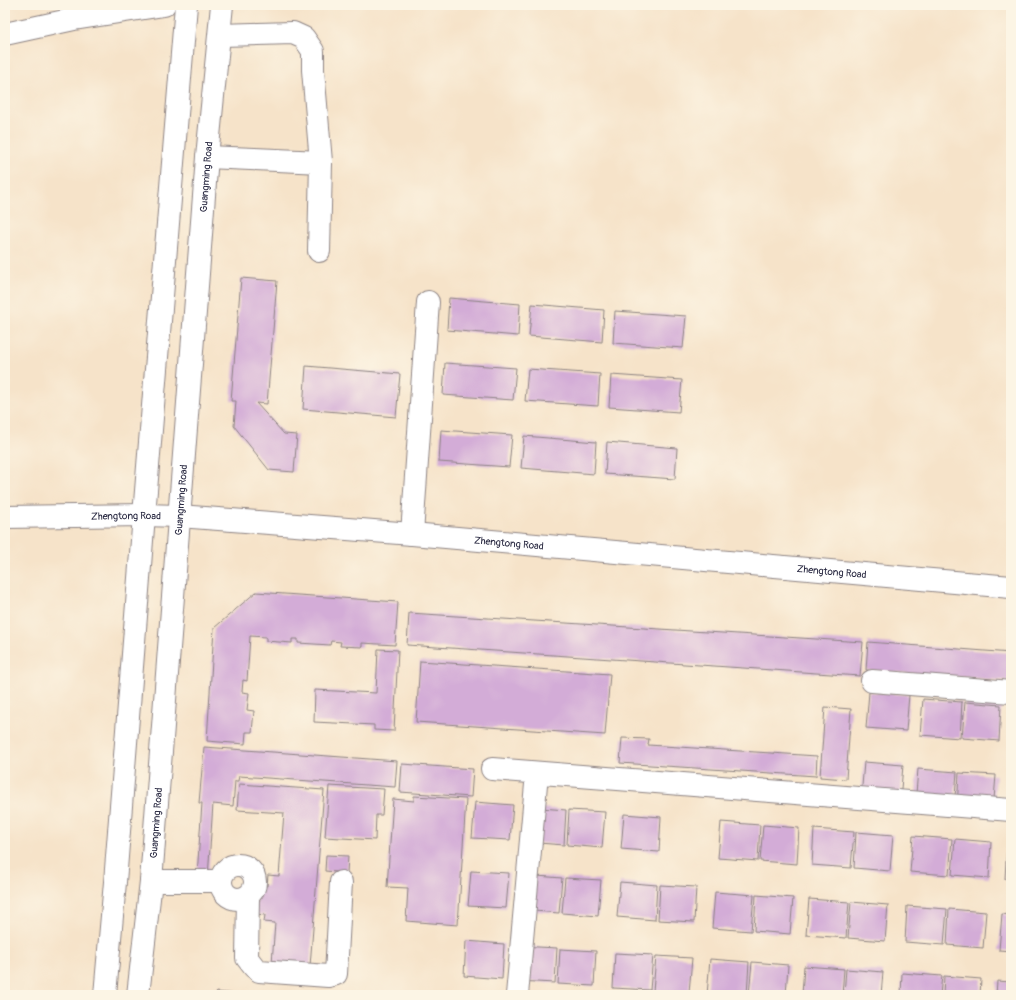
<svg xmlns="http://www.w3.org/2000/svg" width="1016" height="1000" font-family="Pangolin,sans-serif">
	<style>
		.building { fill: #d3acd7 }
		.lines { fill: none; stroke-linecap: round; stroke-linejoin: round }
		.minor-casing { stroke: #8c8282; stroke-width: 24 }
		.major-casing { stroke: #8c8282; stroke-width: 24 }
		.minor { stroke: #fff; stroke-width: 22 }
		.major { stroke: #fff; stroke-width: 22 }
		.labels { text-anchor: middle; stroke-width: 3; stroke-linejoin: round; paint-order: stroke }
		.street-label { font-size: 10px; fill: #22223b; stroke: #fcf5e5 }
	</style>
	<rect width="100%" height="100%" fill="#fcf5e5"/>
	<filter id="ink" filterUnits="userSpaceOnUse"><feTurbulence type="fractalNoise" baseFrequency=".025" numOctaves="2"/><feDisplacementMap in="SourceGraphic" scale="8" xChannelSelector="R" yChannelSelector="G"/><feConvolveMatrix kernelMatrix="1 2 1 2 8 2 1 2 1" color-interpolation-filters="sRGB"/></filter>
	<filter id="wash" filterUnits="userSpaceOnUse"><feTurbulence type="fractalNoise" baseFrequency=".012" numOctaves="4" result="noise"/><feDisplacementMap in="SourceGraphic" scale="16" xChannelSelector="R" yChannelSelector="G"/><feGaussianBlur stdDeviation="0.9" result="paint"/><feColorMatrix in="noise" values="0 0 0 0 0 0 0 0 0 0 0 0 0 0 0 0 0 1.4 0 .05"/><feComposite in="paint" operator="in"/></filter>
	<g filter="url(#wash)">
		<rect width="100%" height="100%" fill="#f6e3c9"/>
		<g id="blocks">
			<g class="building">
				<path d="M241 278 277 281 267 404 256 403 284 434 297 435 294 472 269 470 234 426 236 401H231Z"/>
				<path d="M449 298 520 304 518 336 447 330Z"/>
				<path d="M532 304 604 310 602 342 529 336Z"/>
				<path d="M615 311 686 316 683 348 613 343Z"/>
				<path d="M445 363 516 368 513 400 443 395Z"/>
				<path d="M306 366 400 374 396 417 303 409Z"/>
				<path d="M528 369 600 374 598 406 525 401Z"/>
				<path d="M611 375 682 380 679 412 609 407Z"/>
				<path d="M441 430 512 435 509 467 439 462Z"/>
				<path d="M524 436 596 442 594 474 521 468Z"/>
				<path d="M607 442 677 448 675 479 605 474Z"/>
				<path d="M256 592 398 602 395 645 362 643V647L340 646 341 642 331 641 330 645 298 643V639H292V643L266 641V637L250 636 247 681 243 680 242 692 249 693 247 710 254 711 252 732H246L245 744 207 741 214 628Z"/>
				<path d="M409 613 863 642 860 676 407 645Z"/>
				<path d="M868 642 1011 653V681L866 670Z"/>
				<path d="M378 649 398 650 394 731 374 730V725L314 722 315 690 376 693Z"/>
				<path d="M420 661 610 674 605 735 416 722Z"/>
				<path d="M869 692 909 695 906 731 866 728Z"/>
				<path d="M923 699 962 702 960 738 920 735Z"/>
				<path d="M965 702 1001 705 999 741 962 738Z"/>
				<path d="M825 707 851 709 846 779 820 777Z"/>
				<path d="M622 738 649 739 648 745 817 756 816 776 620 763Z"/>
				<path d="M204 747 397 761 395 787 239 776 238 781H235L233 806 213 804 208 877 197 876 202 803H199Z"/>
				<path d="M864 762 903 765 900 801 861 798Z"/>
				<path d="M402 764 473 769 471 797 400 792Z"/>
				<path d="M918 769 957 772 954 809 915 806Z"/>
				<path d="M959 773 996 775 993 811 957 809Z"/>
				<path d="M239 784 324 790 310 966 272 963 275 923 264 922 265 915 255 914 257 885 267 886 268 875 279 876 284 813 237 810Z"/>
				<path d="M329 786 384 789 382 815H376L375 840 325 837Z"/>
				<path d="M414 796 466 799 458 925 406 921 408 888 387 887 393 799 414 801Z"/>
				<path d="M475 802 513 805 510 840 472 838Z"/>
				<path d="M528 807 566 810 564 845 526 842Z"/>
				<path d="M569 810 605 812 602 848 567 845Z"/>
				<path d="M624 814 661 817 659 852 621 849Z"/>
				<path d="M721 822 760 825 758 861 718 858Z"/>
				<path d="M763 825 799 828 797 864 760 861Z"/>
				<path d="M814 829 854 832 851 868 812 865Z"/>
				<path d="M856 832 893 835 890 871 854 868Z"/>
				<path d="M913 836 952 839 949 875 910 872Z"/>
				<path d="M955 839 991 842 989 878 952 875Z"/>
				<path d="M1007 843 1011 844V880L1005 879Z"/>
				<path d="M326 855 348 856 347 873 325 871Z"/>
				<path d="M471 871 509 873 506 908 468 906Z"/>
				<path d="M524 875 562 878 559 913 522 910Z"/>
				<path d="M565 878 601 880 598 916 562 913Z"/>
				<path d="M620 882 657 885 655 920 617 917Z"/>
				<path d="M660 885 696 887 694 922 658 920Z"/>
				<path d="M715 892 754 895 751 931 712 928Z"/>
				<path d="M756 895 793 898 790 934 754 931Z"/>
				<path d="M809 899 849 902 846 938 806 935Z"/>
				<path d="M851 902 888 905 885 941 848 938Z"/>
				<path d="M907 906 947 909 944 945 905 942Z"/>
				<path d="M949 909 986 912 983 948 947 945Z"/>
				<path d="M1002 914 1011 915V951L999 950Z"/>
				<path d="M466 941 504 944 502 979 464 976Z"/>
				<path d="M519 946 557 948 555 983 517 981Z"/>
				<path d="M560 949 596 951 594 986 558 984Z"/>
				<path d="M615 953 653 955 650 990 613 988Z"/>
				<path d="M656 956 692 958 689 993 653 991Z"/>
				<path d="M710 959 749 962 747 995H707Z"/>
				<path d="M752 962 788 965 786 995H749Z"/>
				<path d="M804 966 844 969 842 995H802Z"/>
				<path d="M846 969 883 972 881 995H844Z"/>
				<path d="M902 973 942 976 940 995H901Z"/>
				<path d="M944 976 981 979 980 995H943Z"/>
				<path d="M997 981 1011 982V995H996Z"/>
				<path d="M216 992 239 994V995H216Z"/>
			</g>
		</g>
	</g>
	<g filter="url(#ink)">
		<use href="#blocks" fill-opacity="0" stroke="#8c8282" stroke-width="1"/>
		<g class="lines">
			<defs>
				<g id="minor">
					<path d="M5 34 74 19 164 5"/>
					<path d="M220 35 293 33 304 38 313 51V70L321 162 319 251"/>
					<path d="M207 157 321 162"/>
					<path id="s1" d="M5 517 144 515 179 516 412 534 1011 587"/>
					<path d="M412 534 428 302"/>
					<path d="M872 681 1011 692"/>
					<path d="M492 769 1011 810"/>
					<circle cx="238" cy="882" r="17"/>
					<path d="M151 881H220"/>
					<path d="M248 896 247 958 254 967 259 971 328 976 336 974 341 882"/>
					<path d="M517 995 537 773"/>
				</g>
				<g id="major">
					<path d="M105 995 115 882 144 515 186 5"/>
					<path id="s2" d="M138 995 151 881 207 157 222 5"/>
				</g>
			</defs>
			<use href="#minor" class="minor-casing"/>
			<use href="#major" class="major-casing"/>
			<use href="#minor" class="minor"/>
			<use href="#major" class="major"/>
		</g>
	</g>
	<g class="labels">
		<g class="street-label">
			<text dy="4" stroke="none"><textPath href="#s2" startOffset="821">Guangming Road</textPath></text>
			<text dy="4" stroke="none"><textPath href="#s2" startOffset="497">Guangming Road</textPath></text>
			<text dy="4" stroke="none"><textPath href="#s1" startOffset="121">Zhengtong Road</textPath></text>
			<text dy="4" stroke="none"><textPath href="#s1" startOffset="505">Zhengtong Road</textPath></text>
			<text dy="4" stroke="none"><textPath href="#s1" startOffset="829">Zhengtong Road</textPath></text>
			<text dy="4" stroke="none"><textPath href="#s2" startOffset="173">Guangming Road</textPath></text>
		</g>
	</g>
	<rect width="1016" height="1000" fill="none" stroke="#fcf5e5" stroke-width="20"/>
</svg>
